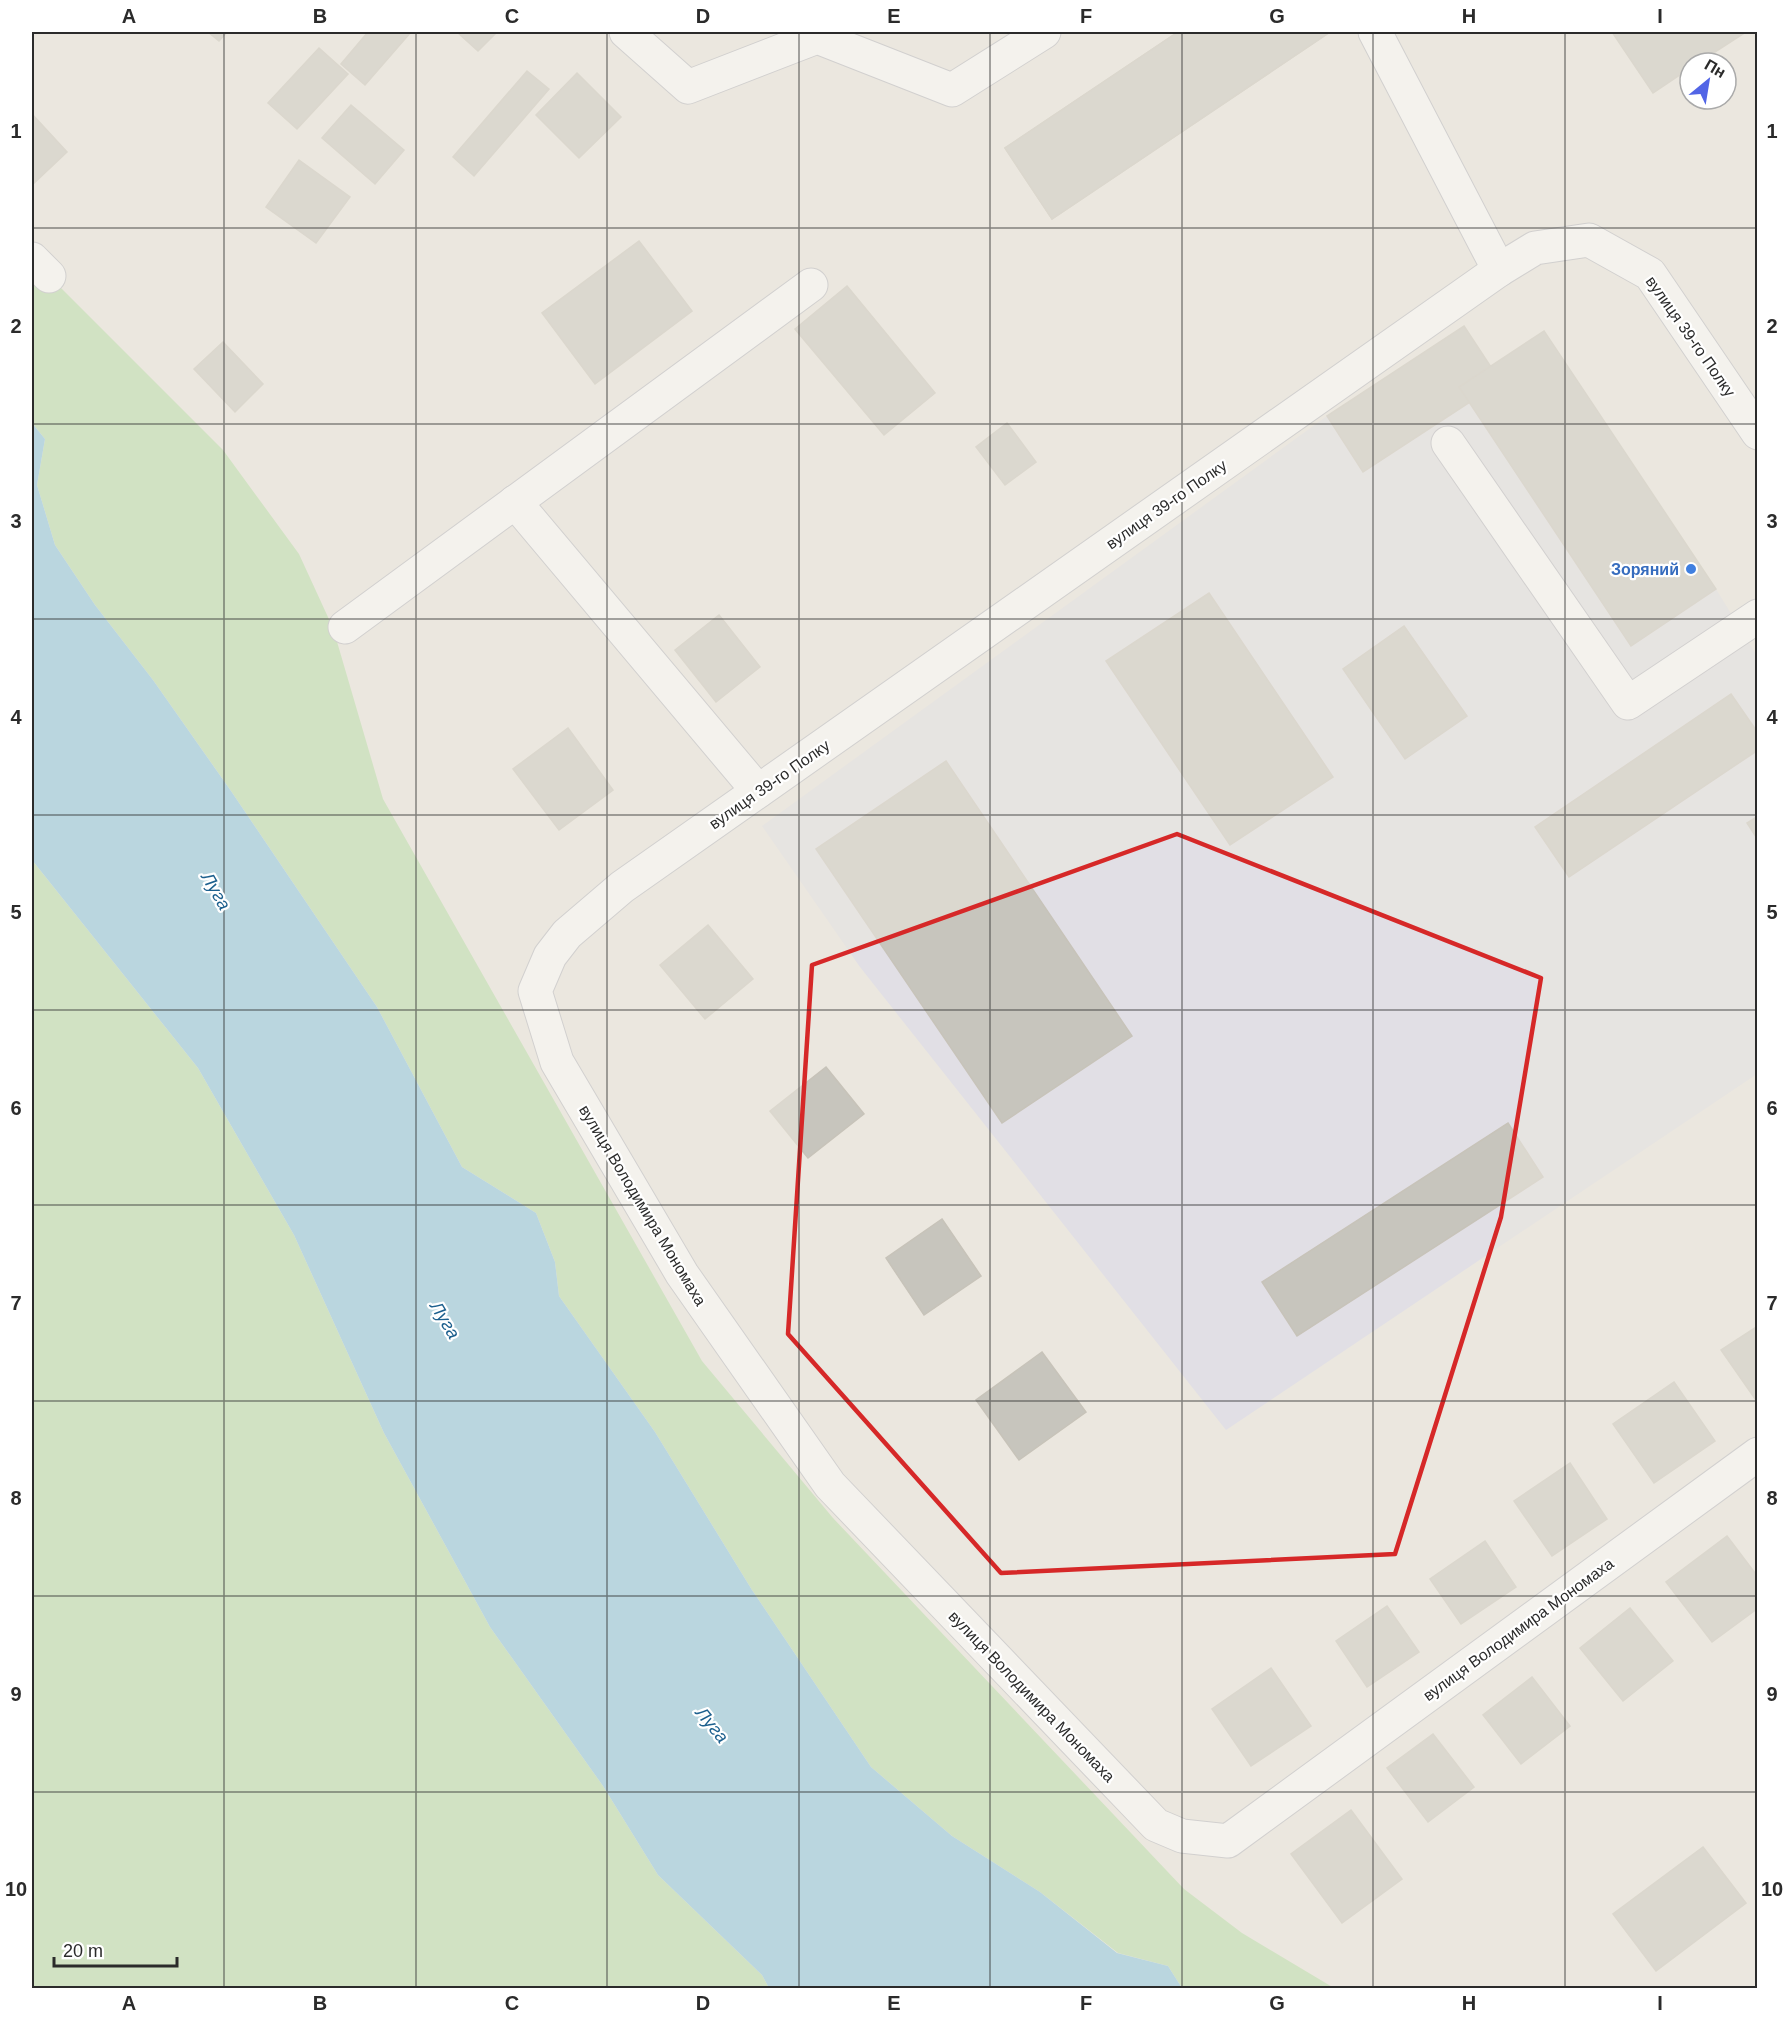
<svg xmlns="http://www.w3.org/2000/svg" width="1789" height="2020" font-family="Arial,sans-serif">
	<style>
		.industrial { fill: #e1dfe5 }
		.grass { fill: #b2dca2 }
		.water { fill: #7ec1e1 }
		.building { fill: #c7c5bd; stroke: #c7c3b9; stroke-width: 1.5 }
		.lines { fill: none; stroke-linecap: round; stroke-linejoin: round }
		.minor-casing { stroke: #b3b4bd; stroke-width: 35 }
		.minor { stroke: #fff; stroke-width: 33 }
		.marked { fill: none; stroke: #d62828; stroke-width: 4.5; stroke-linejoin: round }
		.grid { fill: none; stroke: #2b2b2b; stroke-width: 1.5; stroke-opacity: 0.55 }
		.shop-dot { fill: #3f7fe0; stroke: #fff; stroke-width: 2 }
		.labels { text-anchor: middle; stroke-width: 4.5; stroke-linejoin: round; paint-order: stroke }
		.street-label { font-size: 16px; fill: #2b2b2b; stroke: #fff }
		.shop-label { font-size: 16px; font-weight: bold; fill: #366cbe; stroke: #fff; text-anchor: end }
		.water-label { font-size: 18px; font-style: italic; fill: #1d608e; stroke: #fff }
		.neatline { fill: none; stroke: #2b2b2b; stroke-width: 2 }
		.grid-label { font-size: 20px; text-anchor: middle; font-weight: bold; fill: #2b2b2b }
	</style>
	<rect width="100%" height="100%" fill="#ebe7df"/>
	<path class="industrial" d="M1464 326 1491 367 1544 331 1716 589 1757 656V1074L1226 1430 860 967 762 826 1327 416Z"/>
	<g class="grass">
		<path d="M32 259 223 450 299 554 333 628 383 799 702 1361 833 1518 1184 1889 1242 1933 1334 1988H1218L1213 1986 1182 1988 1168 1966 1118 1953 1040 1892 952 1836 871 1767 752 1590 655 1432 559 1296 555 1262 536 1213 462 1167 377 1007 231 791 153 680 95 605 55 545 37 485 45 439 32 423Z"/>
		<path d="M32 860 198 1068 294 1235 384 1433 490 1627 603 1786 658 1875 762 1975 769 1988H32Z"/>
	</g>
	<path class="water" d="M32 423 45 439 37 485 55 545 95 605 153 680 231 791 377 1007 462 1167 536 1213 555 1262 559 1296 655 1432 752 1590 871 1767 952 1836 1040 1892 1117 1953 1168 1966 1182 1988H769L762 1975 658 1875 603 1786 490 1627 384 1433 294 1235 198 1068 32 860Z"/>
	<g class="building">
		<path d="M208 32H227L219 41Z"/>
		<path d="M368 32H411L365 85 341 64Z"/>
		<path d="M457 32H497L478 51Z"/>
		<path d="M1178 32H1330L1052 219 1005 148Z"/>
		<path d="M1178 32H1330L1052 219 1005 148Z"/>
		<path d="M1612 32H1746L1698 63H1690V68L1653 93Z"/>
		<path d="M319 48 348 74 297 129 268 103Z"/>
		<path d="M527 71 549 89 474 176 453 157Z"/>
		<path d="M577 73 621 117 579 158 536 115Z"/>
		<path d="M351 105 404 150 375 184 322 138Z"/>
		<path d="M32 114 67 152 32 185Z"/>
		<path d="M299 160 350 197 316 243 266 207Z"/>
		<path d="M639 241 692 311 595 384 542 313Z"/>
		<path d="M847 286 935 393 884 435 795 329Z"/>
		<path d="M1464 326 1491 367 1459 387 1470 402 1363 472 1327 416Z"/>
		<path d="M1544 331 1716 589 1631 646 1459 387Z"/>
		<path d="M223 342 263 384 235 412 194 369Z"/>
		<path d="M1007 423 1036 462 1005 485 976 447Z"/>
		<path d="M1209 593 1333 777 1230 845 1106 661Z"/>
		<path d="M719 615 760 667 716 702 675 650Z"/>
		<path d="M1404 626 1467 716 1405 759 1343 669Z"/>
		<path d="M1731 694 1758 733V750L1569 877 1535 827Z"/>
		<path d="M568 728 613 790 559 830 513 769Z"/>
		<path d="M946 761 1132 1036 1002 1123 816 849Z"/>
		<path d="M1758 816V840L1747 823Z"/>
		<path d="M708 925 753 979 705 1019 660 965Z"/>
		<path d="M826 1067 864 1114 808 1158 770 1111Z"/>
		<path d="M1508 1123 1543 1177 1297 1336 1262 1282Z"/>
		<path d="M942 1219 981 1276 924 1315 886 1258Z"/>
		<path d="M1758 1326V1403L1721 1350Z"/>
		<path d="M1042 1352 1086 1412 1019 1460 976 1400Z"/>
		<path d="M1674 1382 1715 1441 1654 1483 1613 1424Z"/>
		<path d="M1570 1463 1607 1519 1552 1556 1514 1501Z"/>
		<path d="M1727 1536 1758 1577V1608L1712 1642 1666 1582Z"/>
		<path d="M1485 1541 1516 1587 1461 1624 1430 1579Z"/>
		<path d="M1387 1606 1419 1652 1367 1687 1336 1641Z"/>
		<path d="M1630 1608 1673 1661 1623 1701 1580 1648Z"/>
		<path d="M1271 1668 1311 1726 1251 1766 1212 1709Z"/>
		<path d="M1532 1677 1570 1726 1521 1764 1483 1715Z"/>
		<path d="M1433 1734 1474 1787 1428 1822 1387 1768Z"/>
		<path d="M1351 1810 1402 1879 1342 1923 1291 1854Z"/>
		<path d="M1703 1847 1746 1903 1656 1971 1613 1914Z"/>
	</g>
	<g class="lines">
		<defs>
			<g id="minor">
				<path d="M626 32 688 87 817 37 952 90 1044 32"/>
				<path d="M1375 32 1499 270"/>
				<path d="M32 259 49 276"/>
				<path d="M1758 433 1650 274 1589 240 1535 248 1499 270 622 887 567 934 550 956 535 991 557 1062 682 1274 830 1485 1156 1825 1182 1836 1228 1841 1758 1454"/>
				<path d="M1448 443 1628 703 1758 616"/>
				<path d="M515 502 758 791"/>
				<path d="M345 627 811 285"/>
			</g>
		</defs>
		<use href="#minor" class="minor-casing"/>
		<use href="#minor" class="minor"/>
	</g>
	<path d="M0 0H1789V2020H0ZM1177 834 1541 978 1501 1217 1395 1554 1001 1573 788 1334 812 965Z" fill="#ebe7df" fill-opacity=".55" fill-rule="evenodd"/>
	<path class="marked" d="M1177 834 1541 978 1501 1217 1395 1554 1001 1573 788 1334 812 965Z"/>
	<path class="grid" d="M224 32V1988M416 32V1988M607 32V1988M799 32V1988M990 32V1988M1182 32V1988M1373 32V1988M1565 32V1988M32 228H1758M32 424H1758M32 619H1758M32 815H1758M32 1010H1758M32 1205H1758M32 1401H1758M32 1596H1758M32 1792H1758"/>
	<circle class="shop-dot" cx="1691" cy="569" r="6"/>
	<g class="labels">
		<g class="street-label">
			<text transform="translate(1691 336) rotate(55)" y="6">вулиця 39-го Полку</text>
			<text transform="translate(1166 504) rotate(-35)" y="6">вулиця 39-го Полку</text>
			<text transform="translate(769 784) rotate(-35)" y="6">вулиця 39-го Полку</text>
			<text transform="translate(643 1205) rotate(59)" y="6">вулиця Володимира Мономаха</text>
			<text transform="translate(1518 1629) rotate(-36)" y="6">вулиця Володимира Мономаха</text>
			<text transform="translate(1032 1696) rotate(46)" y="6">вулиця Володимира Мономаха</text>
		</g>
		<g class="shop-label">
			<text x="1679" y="575">Зоряний</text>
		</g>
		<g class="water-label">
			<text transform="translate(216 891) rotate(60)" y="6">Луга</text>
			<text transform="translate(445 1320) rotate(59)" y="6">Луга</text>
			<text transform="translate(712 1725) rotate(51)" y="6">Луга</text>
		</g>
	</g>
	<rect width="1789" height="2020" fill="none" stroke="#ffffff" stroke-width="66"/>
	<g transform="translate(1708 81) rotate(30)"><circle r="28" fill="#ffffff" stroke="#aaaaaa" stroke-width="1.5"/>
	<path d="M0-4.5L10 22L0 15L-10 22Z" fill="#5265e6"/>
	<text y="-9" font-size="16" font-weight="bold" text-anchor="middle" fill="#2b2b2b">Пн</text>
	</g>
	<path d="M54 1957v9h123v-9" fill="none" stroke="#2b2b2b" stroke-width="3"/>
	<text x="63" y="1957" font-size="18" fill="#2b2b2b" stroke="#ffffff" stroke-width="4.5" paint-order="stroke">20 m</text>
	<rect x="33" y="33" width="1723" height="1954" class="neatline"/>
	<g class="grid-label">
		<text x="129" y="23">A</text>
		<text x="320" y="23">B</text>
		<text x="512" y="23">C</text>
		<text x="703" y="23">D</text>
		<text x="894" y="23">E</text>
		<text x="1086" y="23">F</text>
		<text x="1277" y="23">G</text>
		<text x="1469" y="23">H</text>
		<text x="1660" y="23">I</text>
		<text x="16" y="138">1</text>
		<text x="1772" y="138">1</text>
		<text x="16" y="333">2</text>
		<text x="1772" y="333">2</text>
		<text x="16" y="528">3</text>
		<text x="1772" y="528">3</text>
		<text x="16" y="724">4</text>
		<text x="1772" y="724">4</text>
		<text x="16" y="919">5</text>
		<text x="1772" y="919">5</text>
		<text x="16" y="1115">6</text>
		<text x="1772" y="1115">6</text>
		<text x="16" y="1310">7</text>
		<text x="1772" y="1310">7</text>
		<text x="16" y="1505">8</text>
		<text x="1772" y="1505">8</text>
		<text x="16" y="1701">9</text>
		<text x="1772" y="1701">9</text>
		<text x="16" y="1896">10</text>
		<text x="1772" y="1896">10</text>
		<text x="129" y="2010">A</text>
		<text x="320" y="2010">B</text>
		<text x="512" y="2010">C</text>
		<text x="703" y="2010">D</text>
		<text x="894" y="2010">E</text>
		<text x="1086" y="2010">F</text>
		<text x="1277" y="2010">G</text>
		<text x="1469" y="2010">H</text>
		<text x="1660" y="2010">I</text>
	</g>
</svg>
